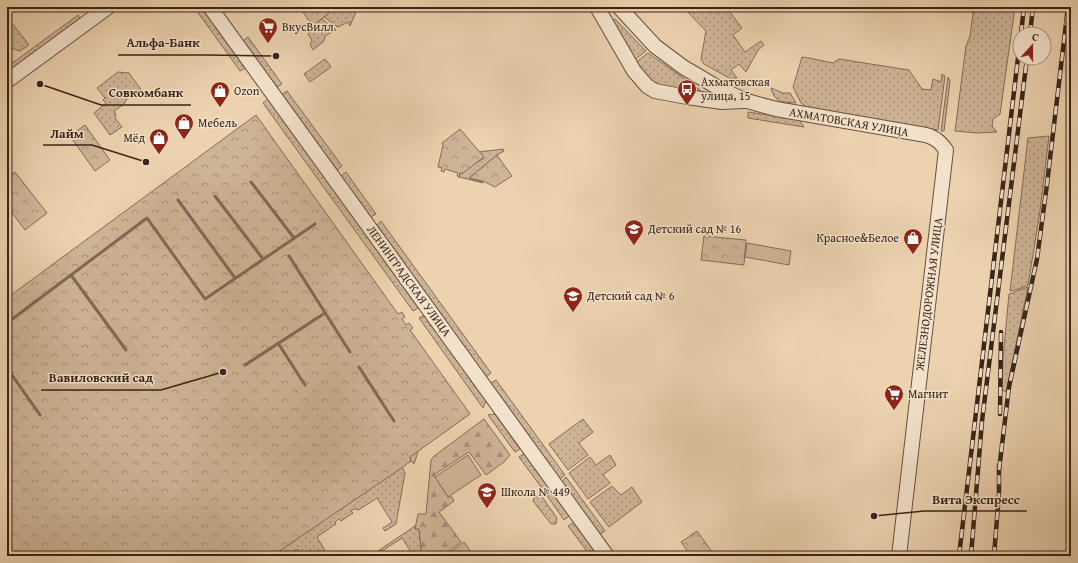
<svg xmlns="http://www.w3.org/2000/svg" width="1078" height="563" font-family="'Gentium Book Plus',serif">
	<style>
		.grass { fill: url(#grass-dots); stroke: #846c58 }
		.forest { fill: url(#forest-firs); stroke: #846c58 }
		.park { fill: url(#park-crowns); stroke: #846c58 }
		.pitch { fill: #ceb496; stroke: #846c58 }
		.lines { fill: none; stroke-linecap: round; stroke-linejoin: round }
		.stream { stroke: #816954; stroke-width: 3 }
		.minor-casing { stroke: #67503e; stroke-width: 16 }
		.minor { stroke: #f3e2cb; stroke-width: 14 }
		.rail-casing { stroke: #3b2419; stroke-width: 4.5 }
		.rail { stroke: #f3e2cb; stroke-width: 3; stroke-dasharray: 9; stroke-linecap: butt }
		.labels { text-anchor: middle; stroke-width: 3; stroke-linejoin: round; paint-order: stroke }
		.poi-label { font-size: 12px; fill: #3b2419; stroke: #f3e2cb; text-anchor: start }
		.street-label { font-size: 12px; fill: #3b2419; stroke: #f3e2cb }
		.leader { fill: none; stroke: #3b2419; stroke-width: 1.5 }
		.callout-dot { fill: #3b2419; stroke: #f3e2cb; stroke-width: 1.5 }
		.callout-label { font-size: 13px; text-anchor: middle; font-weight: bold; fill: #3b2419; stroke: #f3e2cb; stroke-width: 3; stroke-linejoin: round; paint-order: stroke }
	</style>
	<defs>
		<pattern id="grass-dots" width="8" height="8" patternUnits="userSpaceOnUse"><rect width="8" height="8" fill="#ceb496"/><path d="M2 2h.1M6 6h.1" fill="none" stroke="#a8927a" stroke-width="1.8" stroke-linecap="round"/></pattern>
		<pattern id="forest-firs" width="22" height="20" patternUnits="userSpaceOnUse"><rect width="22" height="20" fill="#ceb496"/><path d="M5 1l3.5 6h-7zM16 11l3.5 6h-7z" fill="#a8927a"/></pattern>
		<pattern id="park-crowns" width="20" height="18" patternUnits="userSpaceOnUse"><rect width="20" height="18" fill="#ceb496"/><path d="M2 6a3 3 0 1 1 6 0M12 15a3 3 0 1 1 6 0" fill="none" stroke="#a8927a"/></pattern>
	</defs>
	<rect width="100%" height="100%" fill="#ecd2af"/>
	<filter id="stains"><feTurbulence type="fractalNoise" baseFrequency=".005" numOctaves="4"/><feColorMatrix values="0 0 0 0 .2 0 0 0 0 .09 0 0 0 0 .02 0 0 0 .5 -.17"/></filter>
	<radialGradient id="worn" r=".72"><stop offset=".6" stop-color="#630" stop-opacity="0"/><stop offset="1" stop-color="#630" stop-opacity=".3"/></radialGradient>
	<g class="grass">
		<path d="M194 7H202L245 68 240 71Z"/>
		<path d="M336 7H358L350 26 348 22 338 27 324 17Z"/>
		<path d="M683 7H726L742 28 733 35 745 52 761 41 764 45 758 50 746 72 739 64 731 70 737 78 731 79 704 64 701 59 706 31Z"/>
		<path d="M974 7H1015L1000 114 993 119 992 126 997 132 977 133 955 131 966 46 970 36Z"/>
		<path d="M78 15 80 19 7 73V67Z"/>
		<path d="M8 18 29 45 20 51 7 47V20Z"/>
		<path d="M322 19 336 30 325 36 324 41 313 50 310 45 312 40 308 34 313 26Z"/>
		<path d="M615 19 646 51 633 61 611 21Z"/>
		<path d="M248 37 282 84 277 87 243 41Z"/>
		<path d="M648 53 700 90V92L659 86 646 77 635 63Z"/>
		<path d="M802 57 809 58 833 63 839 59 909 70 922 89 931 90 933 79 941 82 942 74 945 76 938 130 808 108 801 103 793 87Z"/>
		<path d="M325 59 331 67 310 82 304 74Z"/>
		<path d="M118 72 129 73 142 91 137 94 128 97 124 104 114 111 116 115 115 118 122 127 110 135 94 113 106 103 103 100 105 98 97 88Z"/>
		<path d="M948 77 950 81 944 131H941Z"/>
		<path d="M771 88 783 93H790L796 103C782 102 775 103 771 88Z"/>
		<path d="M287 91 342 166 337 170 282 94Z"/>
		<path d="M268 99 417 306 418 308 413 311 263 103Z"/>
		<path d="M748 112 799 120 804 127 748 118Z"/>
		<path d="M1049 136 1040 211 1028 285 1019 289 1010 291 1028 138Z"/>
		<path d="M503 149 504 151 497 155 469 178 483 182V183L459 177 460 173 484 158 479 152Z"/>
		<path d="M346 172 376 214 371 217 341 176Z"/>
		<path d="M381 221 491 373 486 377 377 225Z"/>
		<path d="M1028 287 1006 392 1002 390 1003 359 1009 294Z"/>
		<path d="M422 316 426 317 486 401 483 408 419 318Z"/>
		<path d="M496 380 565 475 560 479 491 383Z"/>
		<path d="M495 414 520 449 515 452 488 415Z"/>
		<path d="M583 419 593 432 579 443 588 455 568 470 549 444Z"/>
		<path d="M417 451 418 452 414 464 411 461 402 467 405 473 396 524 385 531 383 528 392 522 377 498 360 509 357 510 356 508 351 511 353 513 341 521 339 519 335 522 336 524 334 525 317 537 328 556H301L297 549 287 556H267Z"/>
		<path d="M524 454 549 488 544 491 519 457Z"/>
		<path d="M610 455 616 465 603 475 610 483 588 499 569 473 590 457 596 465Z"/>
		<path d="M566 477 605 531 600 534 562 482Z"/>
		<path d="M612 486 621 495 632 487 642 502 609 527 590 502Z"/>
		<path d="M551 491 569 516 564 520 546 494Z"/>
		<path d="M540 494 557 518 556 524H551L533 501 534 498Z"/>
		<path d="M574 522 594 550 589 554 568 526Z"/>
		<path d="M415 526V529L419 528 422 556 413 555 402 538 379 553 380 556H377L378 551Z"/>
	</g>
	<path class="forest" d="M484 419 510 455 504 462 486 475 469 452 434 475 448 497H452L454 501 439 512 461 542 442 556H422L419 529H415L418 514H426L431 460 434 456Z"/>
	<g class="park">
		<path d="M299 7H336L313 26Z"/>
		<path d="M256 115 398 314 402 312 405 317 402 319 406 325 409 323 413 328 410 330 470 414 410 457 411 461 403 467 272 556H7V298Z"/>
		<path d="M85 125 110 160 95 171 70 136Z"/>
		<path d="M460 129 484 157 463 173H460L459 177 457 176 458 173 445 169 444 172 441 171 442 168 438 167 443 145 442 143Z"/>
		<path d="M497 155 512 176 495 187 483 181 469 178Z"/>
		<path d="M15 172 47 213 25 230 7 206V178Z"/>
		<path d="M704 236 746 240 744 265 701 260Z"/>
		<path d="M697 531 715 556H691L681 542Z"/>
	</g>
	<g class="pitch">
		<path d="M747 243 791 251 789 265 745 257Z"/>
		<path d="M468 455 481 475 448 497 435 477Z"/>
		<path d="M464 542 474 556H445Z"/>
	</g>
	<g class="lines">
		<g class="stream">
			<path d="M251 182 294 238"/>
			<path d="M215 196 263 259"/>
			<path d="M178 200 235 278"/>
			<path d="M289 256 350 352"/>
			<path d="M71 275 126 350"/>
			<path d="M7 323 147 218 205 299 315 224"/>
			<path d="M278 343 305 385"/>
			<path d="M245 365 325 313"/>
			<path d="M359 367 394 421"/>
			<path d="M7 368 40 415"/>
		</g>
		<defs>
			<g id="minor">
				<path d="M210 7 607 556"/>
				<path d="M597 7 634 71 647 86 655 91 687 97 722 102 743 101"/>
				<path d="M619 7 655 46 683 67 722 90 747 101 776 109 926 135C936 138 940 142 946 150L899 556"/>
				<path d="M7 81 108 7"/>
			</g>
		</defs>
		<use href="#minor" class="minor-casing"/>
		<use href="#minor" class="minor"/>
		<defs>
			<g id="rail">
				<path d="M1021 34 1024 7"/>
				<path d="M1030 34 1033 7"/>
				<path d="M1000 414 1001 332"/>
				<path d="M999 470 1009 387 1037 259 1047 184 1068 7"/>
				<path d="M959 556 1020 41"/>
				<path d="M971 556 982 421 1027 58"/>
				<path d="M994 556 999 493V466"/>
			</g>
		</defs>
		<use href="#rail" class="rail-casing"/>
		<use href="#rail" class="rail"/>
	</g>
	<defs>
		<symbol id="supermarket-pin" viewBox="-11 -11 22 30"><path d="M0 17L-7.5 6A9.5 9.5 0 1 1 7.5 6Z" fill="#8f2418" stroke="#f3e2cb"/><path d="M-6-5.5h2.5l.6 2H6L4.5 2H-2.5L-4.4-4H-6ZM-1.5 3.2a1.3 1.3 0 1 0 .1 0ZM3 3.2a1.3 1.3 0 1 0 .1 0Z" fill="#fff"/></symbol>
		<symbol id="bus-pin" viewBox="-11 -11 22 30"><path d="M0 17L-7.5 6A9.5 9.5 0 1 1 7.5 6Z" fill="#8f2418" stroke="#f3e2cb"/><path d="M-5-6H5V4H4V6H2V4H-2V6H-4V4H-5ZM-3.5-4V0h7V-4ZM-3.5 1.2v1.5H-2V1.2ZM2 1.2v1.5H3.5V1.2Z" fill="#fff"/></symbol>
		<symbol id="shop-pin" viewBox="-11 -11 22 30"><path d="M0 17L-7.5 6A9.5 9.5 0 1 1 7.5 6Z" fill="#8f2418" stroke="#f3e2cb"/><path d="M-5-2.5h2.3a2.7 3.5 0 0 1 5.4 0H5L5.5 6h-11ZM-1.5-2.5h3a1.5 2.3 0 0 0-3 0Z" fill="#fff"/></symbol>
		<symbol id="school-pin" viewBox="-11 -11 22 30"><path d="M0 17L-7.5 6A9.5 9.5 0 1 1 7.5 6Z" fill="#8f2418" stroke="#f3e2cb"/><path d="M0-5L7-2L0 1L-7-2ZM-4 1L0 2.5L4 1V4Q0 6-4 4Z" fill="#fff"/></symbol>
	</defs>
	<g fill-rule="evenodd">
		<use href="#supermarket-pin" x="257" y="16" width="22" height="30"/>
		<use href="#bus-pin" x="676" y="78" width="22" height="30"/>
		<use href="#shop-pin" x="209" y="80" width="22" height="30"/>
		<use href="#shop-pin" x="173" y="112" width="22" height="30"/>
		<use href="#shop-pin" x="148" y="127" width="22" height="30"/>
		<use href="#school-pin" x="623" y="218" width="22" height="30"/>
		<use href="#shop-pin" x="902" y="227" width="22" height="30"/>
		<use href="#school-pin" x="562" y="285" width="22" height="30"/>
		<use href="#supermarket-pin" x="883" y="383" width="22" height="30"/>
		<use href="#school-pin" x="476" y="481" width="22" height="30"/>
	</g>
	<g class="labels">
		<g class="poi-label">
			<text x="282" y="31">ВкусВилл</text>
			<text x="701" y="86">Ахматовская<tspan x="701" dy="14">улица, 15</tspan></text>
			<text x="234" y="95">Ozon</text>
			<text x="198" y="127">Мебель</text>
			<text x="145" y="142" text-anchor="end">Мёд</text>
			<text x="648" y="233">Детский сад № 16</text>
			<text x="899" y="242" text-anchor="end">Красное&amp;Белое</text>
			<text x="587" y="300">Детский сад № 6</text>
			<text x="908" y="398">Магнит</text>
			<text x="501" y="496">Школа № 449</text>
		</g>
		<g class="street-label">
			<text transform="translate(849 122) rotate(10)" y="4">АХМАТОВСКАЯ УЛИЦА</text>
			<text transform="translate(409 281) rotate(54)" y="4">ЛЕНИНГРАДСКАЯ УЛИЦА</text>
			<text transform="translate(929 294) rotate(-83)" y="4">ЖЕЛЕЗНОДОРОЖНАЯ УЛИЦА</text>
		</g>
	</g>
	<path class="leader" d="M276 56L207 55H118M40 84L101 105H191M146 162L92 145H43M223 372L161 390H41M874 516L924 511H1027"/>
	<g class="callout-dot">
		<circle cx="276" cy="56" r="4"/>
		<circle cx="40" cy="84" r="4"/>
		<circle cx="146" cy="162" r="4"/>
		<circle cx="223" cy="372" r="4"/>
		<circle cx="874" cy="516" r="4"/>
	</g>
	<g class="callout-label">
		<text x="163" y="47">Альфа-Банк</text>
		<text x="146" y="97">Совкомбанк</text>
		<text x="67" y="138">Лайм</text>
		<text x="101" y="382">Вавиловский сад</text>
		<text x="976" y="504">Вита Экспресс</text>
	</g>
	<rect width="1078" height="563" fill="none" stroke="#ecd2af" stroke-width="24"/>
	<rect x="8" y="8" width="1062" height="547" fill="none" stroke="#3b2419" stroke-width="2"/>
	<rect x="12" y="12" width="1054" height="539" fill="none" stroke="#3b2419"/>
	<g transform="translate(1032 46) rotate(21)"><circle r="19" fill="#f3e2cb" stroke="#a99684"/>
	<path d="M0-3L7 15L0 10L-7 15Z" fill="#8f2418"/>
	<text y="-6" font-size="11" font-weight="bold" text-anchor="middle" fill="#3b2419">С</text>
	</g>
	<rect width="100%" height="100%" filter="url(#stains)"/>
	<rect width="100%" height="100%" fill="url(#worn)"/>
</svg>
